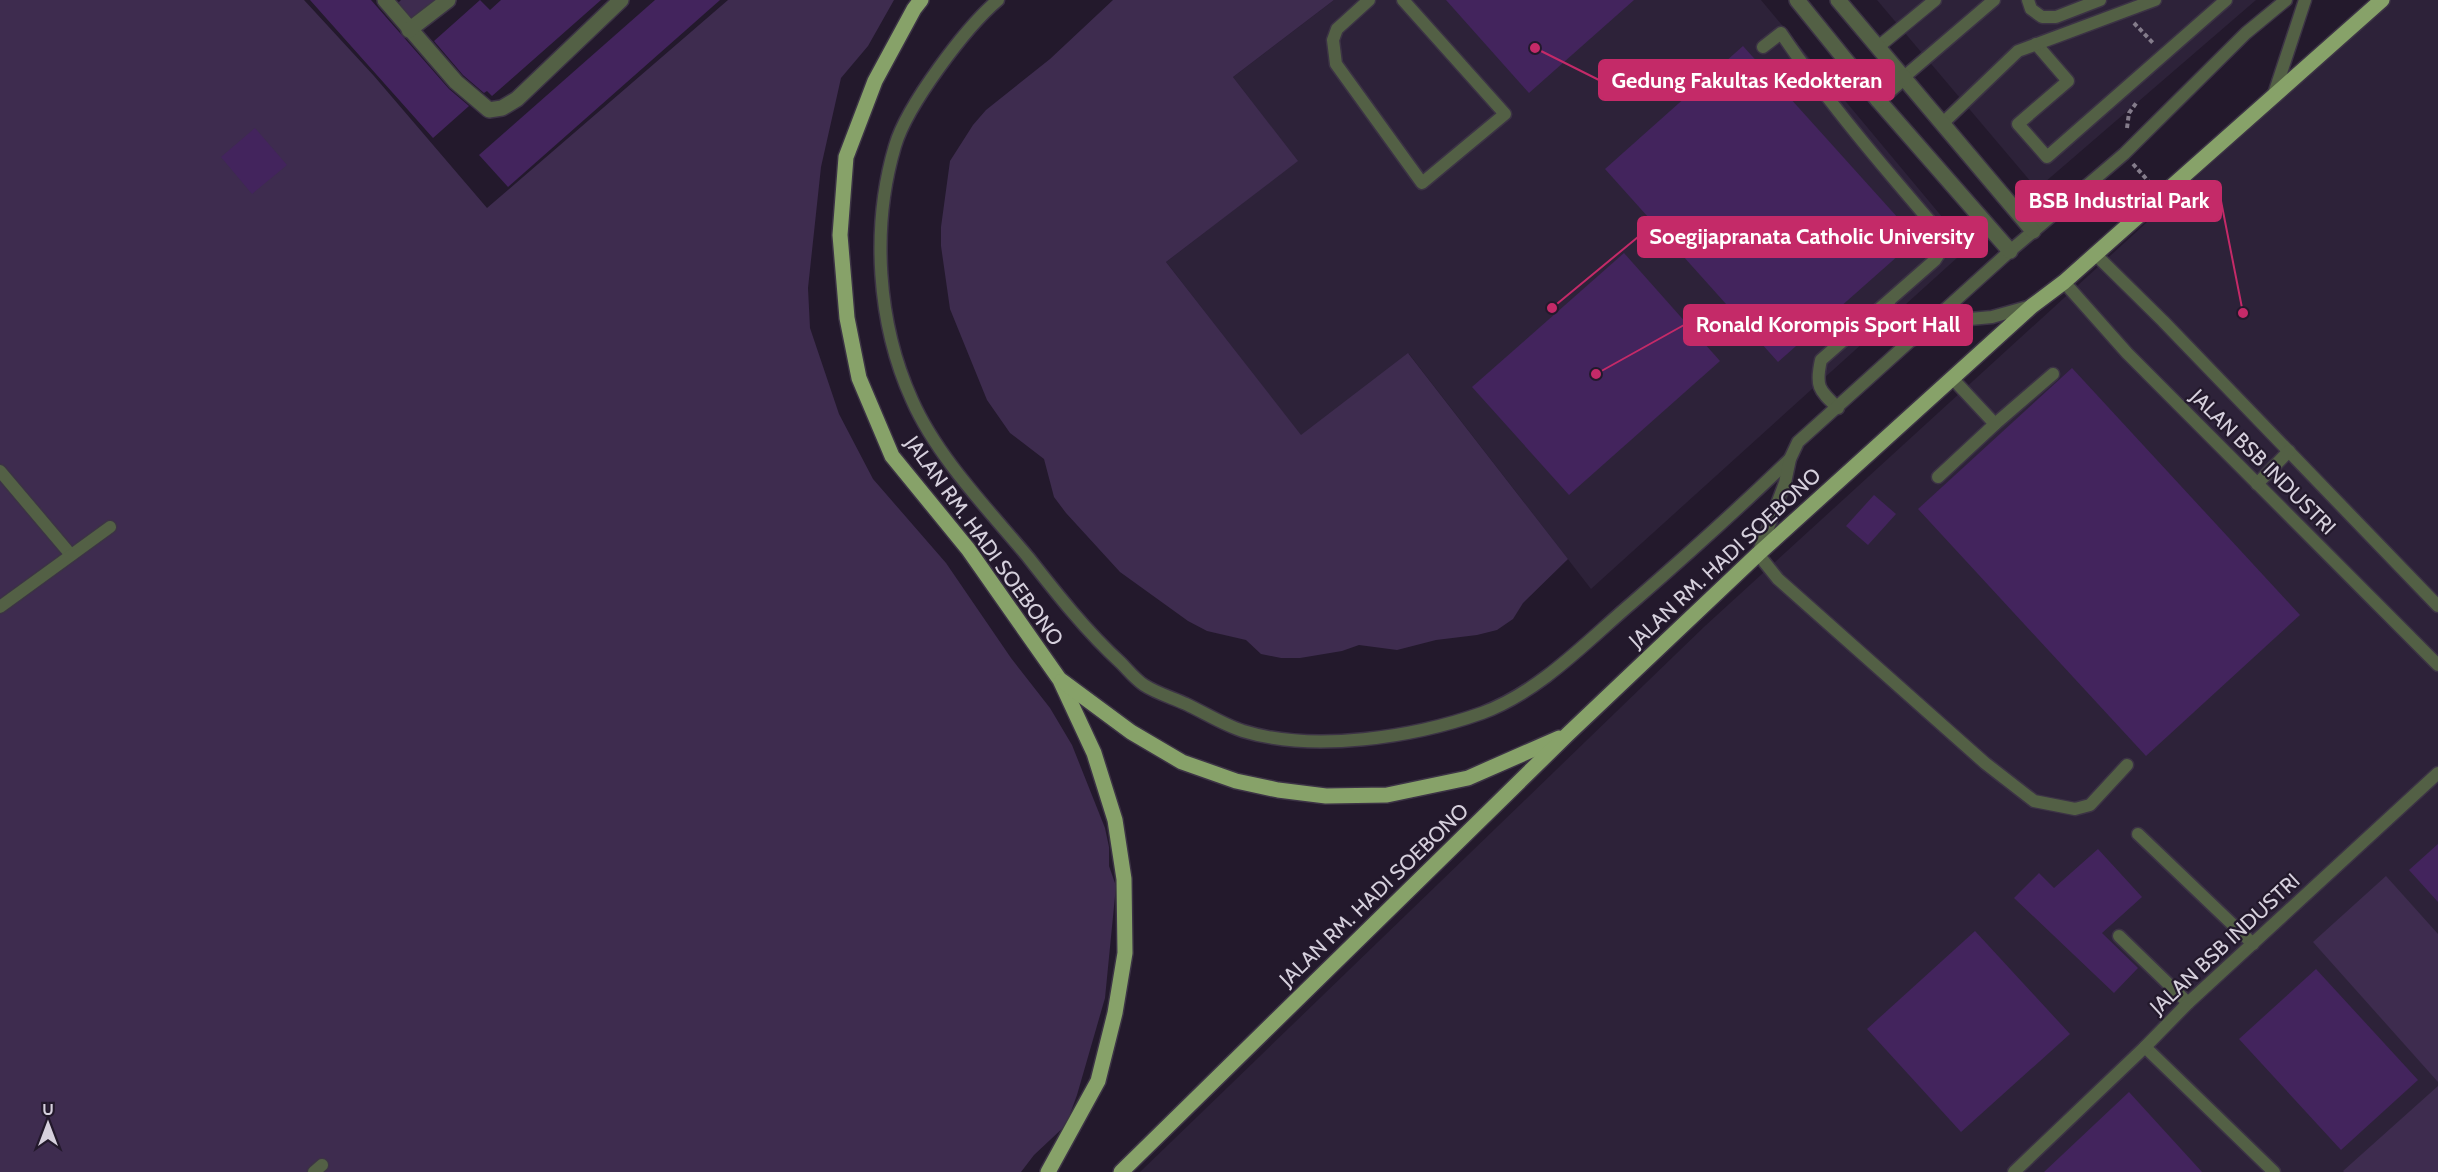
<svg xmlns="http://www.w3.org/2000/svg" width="2438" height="1172" font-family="Cabin,sans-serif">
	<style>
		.built { fill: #2d2239 }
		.green { fill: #3e2c4f }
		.building { fill: #43245d }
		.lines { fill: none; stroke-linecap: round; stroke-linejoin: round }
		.service-casing { stroke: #3c3345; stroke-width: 15 }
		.minor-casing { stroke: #3c3345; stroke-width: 18 }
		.primary-casing { stroke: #3c3345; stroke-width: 18 }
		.path { stroke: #847c8b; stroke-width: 4; stroke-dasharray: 4.5 3; stroke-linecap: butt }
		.service { stroke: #536045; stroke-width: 12 }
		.minor { stroke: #536045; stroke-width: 15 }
		.primary { stroke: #87a269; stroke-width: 15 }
		.labels { text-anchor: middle; stroke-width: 4.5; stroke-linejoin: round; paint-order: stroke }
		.street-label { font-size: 21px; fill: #d6d0dd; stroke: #23192c }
		.leader { fill: none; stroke: #c42a68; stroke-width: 2 }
		.callout-dot { fill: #c42a68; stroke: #23192c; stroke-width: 2 }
		.callout { fill: #c42a68; stroke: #c42a68; stroke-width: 2 }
		.callout-label { font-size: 22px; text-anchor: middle; font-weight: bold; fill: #fff }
	</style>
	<rect width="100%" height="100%" fill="#23192c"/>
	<g class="built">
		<path d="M1334 0H1761L1968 248 1591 589 1409 354 1301 436 1166 262 1297 161 1233 77Z"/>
		<path d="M1877 0H2256L2037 189Z"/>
		<path d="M2390 0H2438V1172H1140L1705 626Z"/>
	</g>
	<g class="green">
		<path d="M0 0H304L374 76 487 208 728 0H894L868 46 841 78 821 167 808 288 810 328 839 414 873 479 946 563 1011 658 1050 708 1072 745 1105 828 1109 847V866L1116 886 1105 998 1077 1095 1066 1125 1034 1155 1021 1172H0Z"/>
		<path d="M401 0H435L413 20 398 3Z"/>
		<path d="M1113 0H1334L1233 77 1298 161 1166 262 1301 435 1408 353 1568 559 1523 603 1513 619 1497 630 1477 635 1436 640 1397 650 1359 645 1342 651 1300 658H1281L1261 654 1246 640 1207 631 1188 621 1120 572 1066 513 1054 497 1044 459 1010 433 987 400 950 309 941 246V227L950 161 973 125 986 110 1050 59Z"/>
		<path d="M2386 876 2438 934V1082L2313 942Z"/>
		<path d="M2438 1086V1172H2344L2343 1171Z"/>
	</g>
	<g class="building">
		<path d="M310 0H371L449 89 469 106 433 138Z"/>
		<path d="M480 0 490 10 501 0H601L492 96 487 91 484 93 463 75 434 41Z"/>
		<path d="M655 0H720L508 187 479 155Z"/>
		<path d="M1446 0H1634L1529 93Z"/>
		<path d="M1743 46 1917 239 1778 362 1605 169Z"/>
		<path d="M255 128 287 165 252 194 221 157Z"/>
		<path d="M1624 253 1720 361 1569 495 1472 387Z"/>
		<path d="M2072 368 2300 615 2146 756 1918 509Z"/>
		<path d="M1874 495 1896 514 1868 545 1846 526Z"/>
		<path d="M2438 844V902L2409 870Z"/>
		<path d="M2098 849 2142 897 2102 933 2138 968 2114 993 2014 898 2039 873 2054 888Z"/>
		<path d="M1975 931 2070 1034 1961 1132 1867 1029Z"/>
		<path d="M2316 969 2418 1080 2341 1150 2239 1039Z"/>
		<path d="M2129 1092 2202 1172H2044Z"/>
	</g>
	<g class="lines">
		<defs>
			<g id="service">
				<path d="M998 0C966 27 907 105 895 146 871 227 877 323 912 400 937 457 988 509 1028 557 1057 594 1086 631 1121 663 1128 670 1135 679 1144 685 1156 693 1173 698 1186 704 1205 713 1224 725 1243 731 1314 753 1414 737 1482 713 1541 691 1587 641 1633 602 1687 555 1739 508 1790 459"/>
				<path d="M1369 0 1337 29 1333 40 1336 64 1422 183 1505 114 1403 0"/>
				<path d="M2028 0 2031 9 2042 17H2056L2100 0"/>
				<path d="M2036 44 2068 81 2018 124 2047 157 2226 0"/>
				<path d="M1763 47 1781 33C1829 104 1885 169 1941 234L1942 249 1935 260 1821 360C1815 387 1819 390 1838 408"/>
				<path d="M1878 47 1935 0"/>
				<path d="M1904 77 1994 0"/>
				<path d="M2274 94 2305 0"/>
				<path d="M1944 122 2018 51 2155 0"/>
				<path d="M2095 254 2163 321 2438 606"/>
				<path d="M2064 282 2127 353 2438 665"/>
				<path d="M1887 303 1914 339 1959 320 1992 317 2031 306"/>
				<path d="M1995 424 2053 374"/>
				<path d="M0 471 71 555"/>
				<path d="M1938 477 1995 424 1952 378"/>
				<path d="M2257 484 2289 451"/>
				<path d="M0 607 110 527"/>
				<path d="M2127 765 2090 805 2075 809 2034 801 1985 763 1778 579 1758 554 1785 483 1790 459 1798 442 2010 251 2124 154 2246 33 2286 0"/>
				<path d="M2138 834 2253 944"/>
				<path d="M2119 936 2188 1003"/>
				<path d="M2145 1047 2274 1172"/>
				<path d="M314 1172 322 1165"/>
				<path d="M2014 1172 2145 1047 2188 1003 2438 773"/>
			</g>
			<g id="minor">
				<path d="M385 0 456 82 489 110 502 108 517 99 621 0"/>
				<path d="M1797 0 1878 100 2010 251"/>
				<path d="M1838 0 2033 231"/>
				<path d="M409 30 448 0"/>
				<path d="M1878 100 1904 77"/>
			</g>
			<g id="primary">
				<path d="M921 0 914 9 875 81 846 157 840 235 847 318 859 378 892 456 968 549 1060 680 1094 753 1115 820 1124 879 1125 953 1115 1013 1098 1081 1048 1172"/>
				<path d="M1062 681 1131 732 1182 762 1236 781 1278 790 1326 796 1387 795 1468 778 1559 738"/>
				<path d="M1121 1172 1568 734 1758 554 2032 306 2064 282 2382 0"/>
			</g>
		</defs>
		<use href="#service" class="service-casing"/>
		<use href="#minor" class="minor-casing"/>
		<use href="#primary" class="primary-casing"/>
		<g class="path">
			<path d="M2134 23 2154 44"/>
			<path d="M2127 128 2129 113 2137 102"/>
			<path d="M2133 164 2150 183"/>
		</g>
		<use href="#service" class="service"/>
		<use href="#minor" class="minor"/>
		<use href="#primary" class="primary"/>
	</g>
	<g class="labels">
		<g class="street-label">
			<text transform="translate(2263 462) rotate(45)" y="7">JALAN BSB INDUSTRI</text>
			<text transform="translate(984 541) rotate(54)" y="7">JALAN RM. HADI SOEBONO</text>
			<text transform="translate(1725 558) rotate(-43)" y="7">JALAN RM. HADI SOEBONO</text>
			<text transform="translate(1374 895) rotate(-44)" y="7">JALAN RM. HADI SOEBONO</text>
			<text transform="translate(2225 944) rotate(-43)" y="7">JALAN BSB INDUSTRI</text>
		</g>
	</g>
	<path class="leader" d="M1535 48L1599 80M2243 313L2221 201M1552 308L1638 237M1596 374L1684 325"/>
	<g class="callout-dot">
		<circle cx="1535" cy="48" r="6"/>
		<circle cx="2243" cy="313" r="6"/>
		<circle cx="1552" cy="308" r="6"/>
		<circle cx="1596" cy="374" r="6"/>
	</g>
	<g class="callout">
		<rect x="1599" y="60" width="295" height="40" rx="6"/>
		<rect x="2016" y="181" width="205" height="40" rx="6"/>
		<rect x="1638" y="217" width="349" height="40" rx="6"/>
		<rect x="1684" y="305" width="288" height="40" rx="6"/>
	</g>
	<g class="callout-label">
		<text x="1747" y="88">Gedung Fakultas Kedokteran</text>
		<text x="2119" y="208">BSB Industrial Park</text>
		<text x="1812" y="244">Soegijapranata Catholic University</text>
		<text x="1828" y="332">Ronald Korompis Sport Hall</text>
	</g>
	<g transform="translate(48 1124)" stroke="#23192c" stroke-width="4.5" paint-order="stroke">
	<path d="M0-4.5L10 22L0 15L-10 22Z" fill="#d6d0dd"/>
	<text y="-9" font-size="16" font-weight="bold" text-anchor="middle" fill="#d6d0dd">U</text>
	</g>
</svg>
